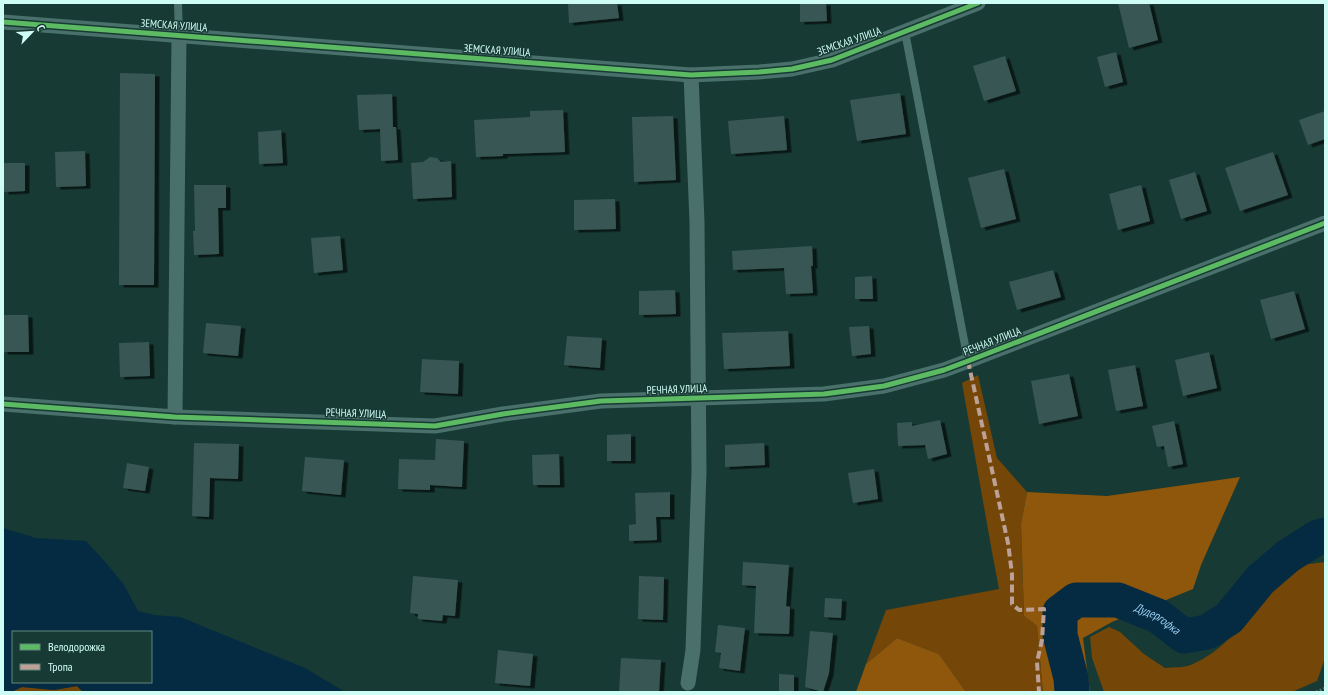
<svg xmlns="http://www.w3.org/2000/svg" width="1328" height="695" font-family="'PT Sans Narrow',sans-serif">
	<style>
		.green { fill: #744607 }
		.forest { fill: #8f570b }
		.water { fill: #042b41; fill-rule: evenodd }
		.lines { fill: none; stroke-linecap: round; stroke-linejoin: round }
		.river { stroke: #042b41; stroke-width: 35 }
		.building { fill: #385653; filter: url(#shadow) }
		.path { stroke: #547570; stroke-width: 2.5; stroke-dasharray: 2 2; stroke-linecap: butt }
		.service { stroke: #49706a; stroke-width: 8 }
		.minor { stroke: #49706a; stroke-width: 15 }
		.quiet { stroke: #bda197; stroke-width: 4; stroke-dasharray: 8 4; stroke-linecap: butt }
		.cycleway-casing { stroke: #183a34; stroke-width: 8 }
		.cycleway { stroke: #5cba63; stroke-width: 5 }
		.labels { text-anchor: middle; stroke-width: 3; stroke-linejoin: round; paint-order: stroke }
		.street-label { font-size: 11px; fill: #cdfdf4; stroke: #183a34 }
		.water-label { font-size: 12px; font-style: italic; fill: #9ccdf2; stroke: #183a34 }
	</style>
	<defs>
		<filter id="shadow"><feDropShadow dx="4.5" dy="2.5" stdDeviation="0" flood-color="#0009"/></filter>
	</defs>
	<rect width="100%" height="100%" fill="#173a34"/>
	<g class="green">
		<path d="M978 375 997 458 1027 492 1021 524 1024 616 1037 626 1043 692H966L939 654 897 638 866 664 886 610 999 589 992 552 962 383Z"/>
		<path d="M1325 562V658L1317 681 1292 692H1104L1092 658 1090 637 1109 627 1120 632 1144 654 1165 668C1174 667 1185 668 1193 664 1218 653 1238 632 1252 608 1260 594 1263 584 1278 574 1291 565 1309 564 1325 562Z"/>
		<path d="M77 686 83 692H11L22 687 54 690Z"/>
	</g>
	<g class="forest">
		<path d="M1240 477 1201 565 1193 589 1112 622 1083 638 1090 692H1043L1037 626 1024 616 1021 524 1027 492 1107 496Z"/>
		<path d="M897 638 939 654 966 692H856L866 664Z"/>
	</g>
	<path class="water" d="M3 528 36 538 86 541 107 564 124 585 138 611 154 615 180 617 305 668 345 692H83L77 686 54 690 22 687 11 692H3ZM13 632H151V682H13Z"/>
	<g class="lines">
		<path class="river" id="s1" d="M1072 692 1071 678 1060 635V612L1076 600H1118L1158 616 1184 636 1207 632 1229 618 1260 580 1288 556 1318 537 1325 535"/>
	</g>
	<g class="building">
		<path d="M568 3H617L619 18 569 23Z"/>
		<path d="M800 3H826L827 21 800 22Z"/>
		<path d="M1118 3H1149L1158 40 1129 48Z"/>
		<path d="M1116 52 1123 82 1105 87 1097 57Z"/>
		<path d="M1005 56 1016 91 984 101 973 66Z"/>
		<path d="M120 73 155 74 154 285H119Z"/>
		<path d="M900 93 906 134 857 141 850 100Z"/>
		<path d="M392 94 393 127H396L398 160 381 161 380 129 359 130 357 95Z"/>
		<path d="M563 110 565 152 503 154V156L476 157 474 120 530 117V111Z"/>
		<path d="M1325 111V139L1308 145 1299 120Z"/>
		<path d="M673 116 676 180 634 182 632 117Z"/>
		<path d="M784 116 787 150 731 154 728 121Z"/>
		<path d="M281 130 283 163 259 164 258 132Z"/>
		<path d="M85 151 86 186 56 187 55 152Z"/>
		<path d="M1273 152 1288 195 1240 211 1225 168Z"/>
		<path d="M430 157 437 158 441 162 451 161 452 197 413 199 411 163 423 162Z"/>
		<path d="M4 163H25V191L4 192Z"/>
		<path d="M1004 169 1016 219 981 228 968 178Z"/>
		<path d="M1195 172 1207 211 1181 219 1169 180Z"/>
		<path d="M194 185H226V208H218L219 254 194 255 193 231H195Z"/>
		<path d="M1141 185 1150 221 1118 230 1109 194Z"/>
		<path d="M615 199 616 229 574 230V200Z"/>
		<path d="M340 236 343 270 314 273 311 238Z"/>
		<path d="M812 246 813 266H811L813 293 786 294 784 268 733 270 732 251Z"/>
		<path d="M1053 270 1061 297 1017 310 1009 282Z"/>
		<path d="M872 276 873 299H855V277Z"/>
		<path d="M675 290 676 314 639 315V291Z"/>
		<path d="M1294 291 1305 329 1271 339 1260 300Z"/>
		<path d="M3 315H28L29 352H3Z"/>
		<path d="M206 323 241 326 238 356 203 353Z"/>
		<path d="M869 326 871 354 852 356 849 327Z"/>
		<path d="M788 331 790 366 724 369 722 333Z"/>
		<path d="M567 336 602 338 600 368 564 365Z"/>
		<path d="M149 342 150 376 120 377 119 343Z"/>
		<path d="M1209 352 1217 388 1183 396 1175 360Z"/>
		<path d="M422 359 459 361 458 394 420 392Z"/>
		<path d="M1135 365 1143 406 1116 411 1108 370Z"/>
		<path d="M1069 374 1078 416 1039 424 1031 381Z"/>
		<path d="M940 420 947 454 928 459 925 445 898 446 897 423 912 422V426Z"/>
		<path d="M1174 421 1183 464 1168 467 1164 446 1157 447 1152 426Z"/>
		<path d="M631 434V461H607V435Z"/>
		<path d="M436 439 464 441 462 487 430 485V490L398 489 399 459 435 460Z"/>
		<path d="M194 443 239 444 238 479 210 478 209 517 192 516Z"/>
		<path d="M764 443 765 465 725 467V445Z"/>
		<path d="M559 454 560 485H533L532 455Z"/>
		<path d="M305 457 344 460 341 495 302 491Z"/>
		<path d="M127 463 149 467 145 491 123 488Z"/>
		<path d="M874 469 878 499 853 503 848 473Z"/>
		<path d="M670 492V517H656L657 540 629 541V525L636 524 635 493Z"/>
		<path d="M743 562 789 565 786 606 790 607 789 634 754 633 756 586 742 585Z"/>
		<path d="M413 576 458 580 455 616 443 615 442 621 418 619V614L410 613Z"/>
		<path d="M639 576 664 577 663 620 638 619Z"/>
		<path d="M825 598 842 599 841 618 824 617Z"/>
		<path d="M718 625 745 628 740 671 719 668 721 653 715 652Z"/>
		<path d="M810 631 833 633 829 673 823 692 805 687Z"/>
		<path d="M498 650 533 654 530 686 495 683Z"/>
		<path d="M621 658 661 660 659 692H619Z"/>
		<path d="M779 674 794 675V692H779Z"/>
	</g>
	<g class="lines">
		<path class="path" d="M1316 692 1325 688"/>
		<g class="service">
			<path d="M178 3 179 36"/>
			<path d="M905 32 968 361"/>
		</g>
		<g class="minor">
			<path d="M3 22 691 75 759 72 792 69 832 60 978 3"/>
			<path d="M3 404 175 417 435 426 503 414 601 401 824 394 884 386 944 370 968 361 1325 223"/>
			<path d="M175 417 179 36"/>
			<path d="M688 683 693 650 699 471 697 222 691 75"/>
		</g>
		<path class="quiet" d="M968 361 1008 543 1012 574V604L1019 610 1044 609 1042 640 1037 662 1039 692"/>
		<defs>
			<g id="cycleway">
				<path d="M3 22 691 75 759 72 792 69 832 60 978 3"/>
				<path d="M3 404 175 417 435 426 503 414 601 401 824 394 884 386 944 370 968 361 1325 223"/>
			</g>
		</defs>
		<use href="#cycleway" class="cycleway-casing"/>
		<use href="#cycleway" class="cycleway"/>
	</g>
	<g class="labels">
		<g class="street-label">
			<text transform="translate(174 25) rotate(4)" y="4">ЗЕМСКАЯ УЛИЦА</text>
			<text transform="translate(849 41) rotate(-19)" y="4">ЗЕМСКАЯ УЛИЦА</text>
			<text transform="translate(497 50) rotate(4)" y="4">ЗЕМСКАЯ УЛИЦА</text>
			<text transform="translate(992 341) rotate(-21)" y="4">РЕЧНАЯ УЛИЦА</text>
			<text transform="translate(677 389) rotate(-2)" y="4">РЕЧНАЯ УЛИЦА</text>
			<text transform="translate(356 413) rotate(2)" y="4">РЕЧНАЯ УЛИЦА</text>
		</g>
		<g class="water-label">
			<text dy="4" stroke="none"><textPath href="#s1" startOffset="187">Дудергофка</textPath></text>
		</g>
	</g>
	<rect width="1328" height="695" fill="none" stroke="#cdfdf4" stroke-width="8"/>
	<rect x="12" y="631" width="140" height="52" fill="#183a34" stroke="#608881"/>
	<rect x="20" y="644" width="20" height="6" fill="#5cba63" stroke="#608881"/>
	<text x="48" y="651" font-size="12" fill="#cdfdf4">Велодорожка</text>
	<rect x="20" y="664" width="20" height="6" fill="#bda197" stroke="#608881"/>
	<text x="48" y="671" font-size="12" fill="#cdfdf4">Тропа</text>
	<g transform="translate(32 32) rotate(65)" stroke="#183a34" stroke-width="3" paint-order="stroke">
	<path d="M0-3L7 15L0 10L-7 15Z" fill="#cdfdf4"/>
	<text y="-6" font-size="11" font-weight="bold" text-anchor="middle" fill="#cdfdf4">С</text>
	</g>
</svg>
